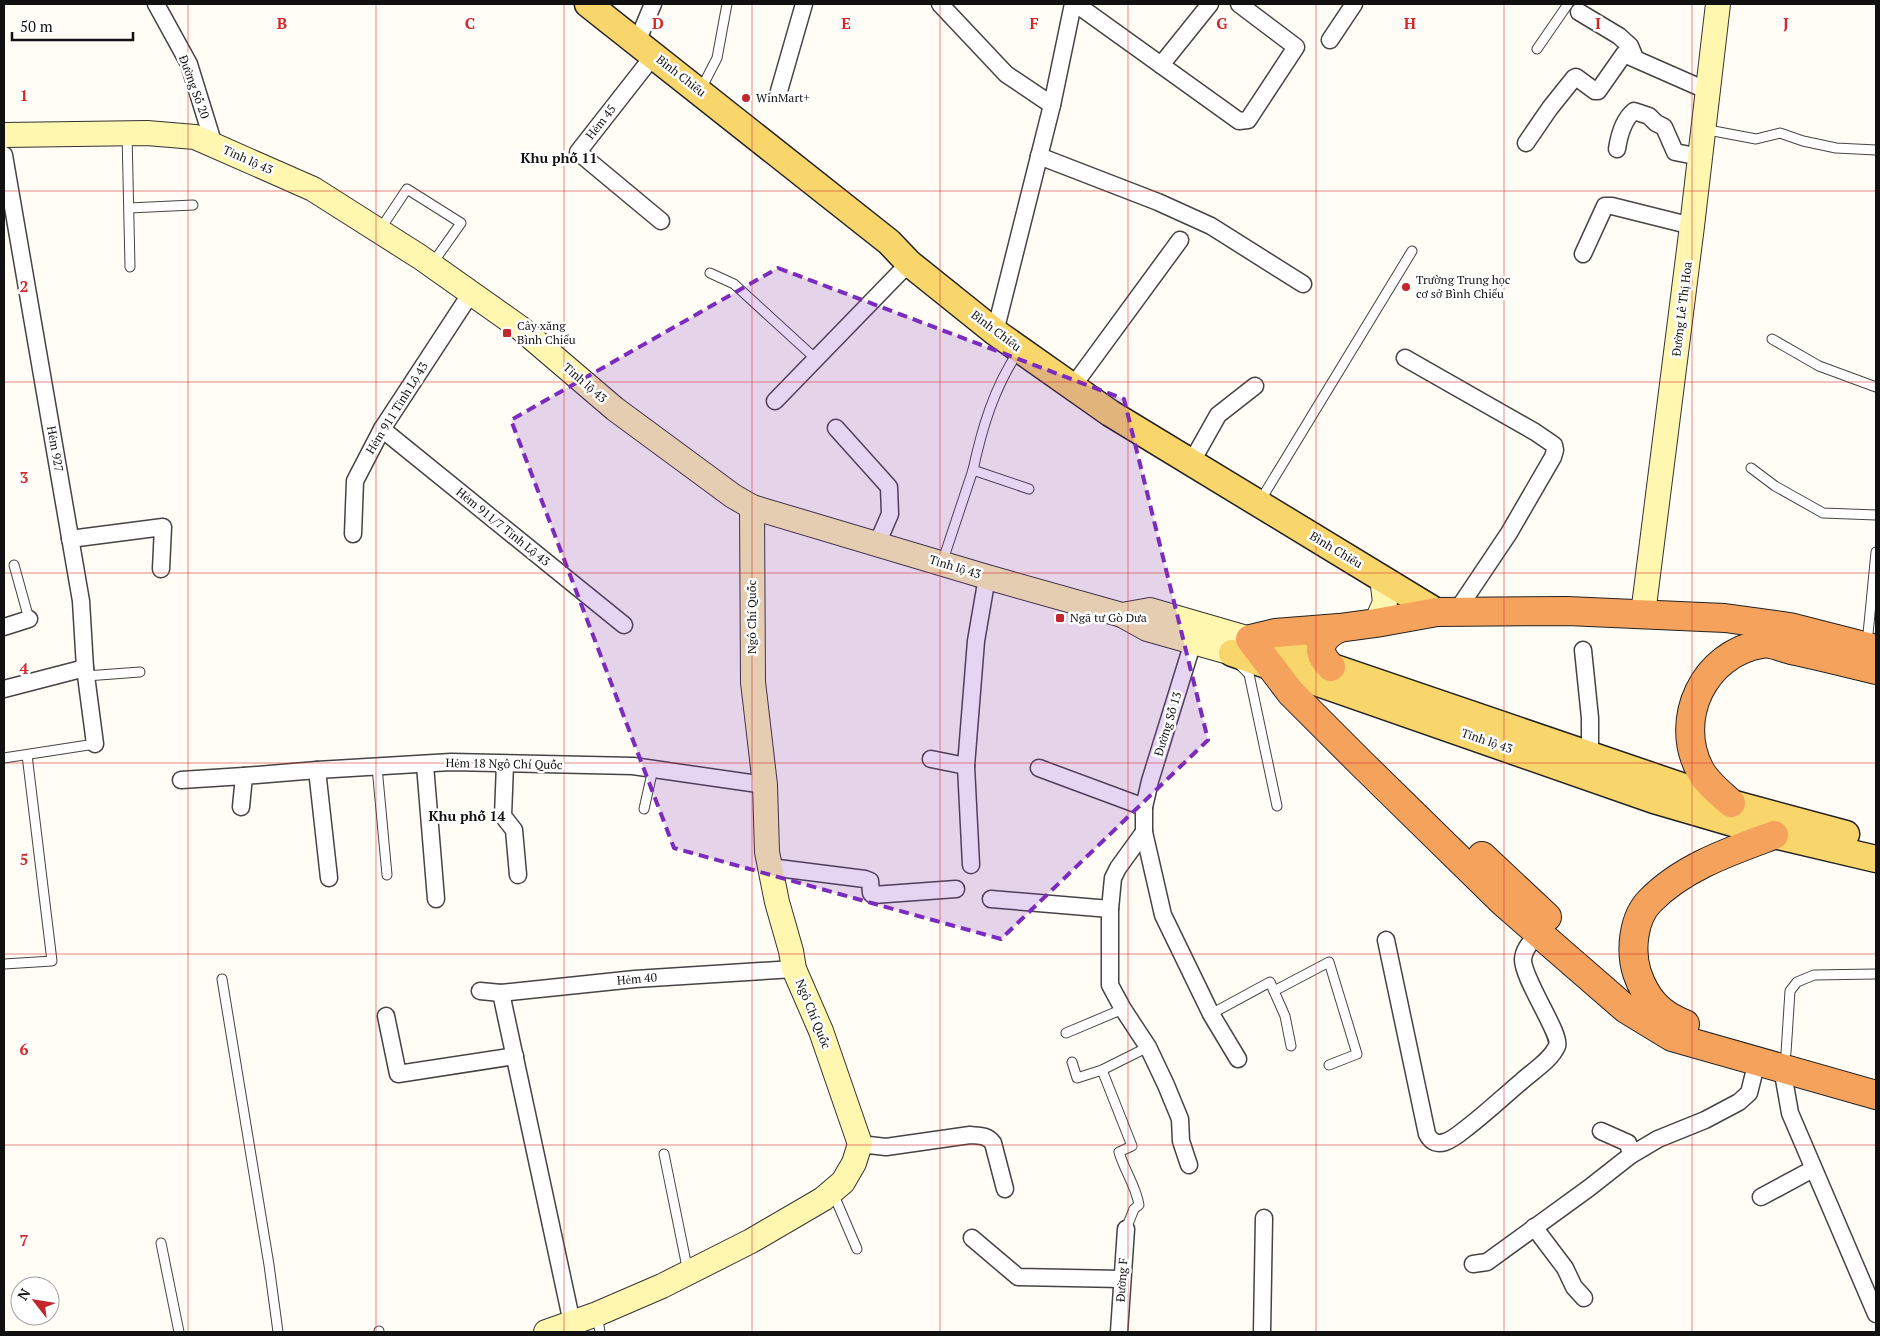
<svg xmlns="http://www.w3.org/2000/svg" width="1880" height="1336" font-family="'PT Serif',serif">
	<style>
		.lines { fill: none; stroke-linecap: round; stroke-linejoin: round }
		.lane-casing { stroke: #444; stroke-width: 11 }
		.street-casing { stroke: #444; stroke-width: 19 }
		.secondary-casing { stroke: #333; stroke-width: 26 }
		.primary-casing { stroke: #222; stroke-width: 29 }
		.highway-casing { stroke: #222; stroke-width: 30 }
		.lane { stroke: #fff; stroke-width: 9 }
		.street { stroke: #fff; stroke-width: 16 }
		.secondary { stroke: #fff6b0; stroke-width: 24 }
		.primary { stroke: #f9d66b; stroke-width: 26 }
		.highway { stroke: #f5a25d; stroke-width: 28 }
		.marked { fill: #7b2cbf; fill-opacity: 0.2; stroke: #7b2cbf; stroke-width: 4; stroke-dasharray: 10 6; stroke-linejoin: round }
		.grid { fill: none; stroke: #d62828; stroke-width: 1; stroke-opacity: 0.55 }
		.poi-dot { fill: #c4262e; stroke: #fff; stroke-width: 2 }
		.labels { text-anchor: middle; stroke-width: 5; stroke-linejoin: round; paint-order: stroke }
		.street-label { font-size: 12px; fill: #111; stroke: #fff }
		.poi-label { font-size: 12px; fill: #111; stroke: #fff; text-anchor: start }
		.neighbourhood-label { font-size: 14px; font-weight: bold; fill: #111; stroke: #fff }
		.grid-label { font-size: 16px; text-anchor: middle; font-weight: bold; fill: #d62828; stroke: #fff; stroke-width: 5; stroke-linejoin: round; paint-order: stroke }
	</style>
	<rect width="100%" height="100%" fill="#fffdf5"/>
	<g class="lines">
		<defs>
			<g id="lane">
				<path d="M1537 49 1568 4"/>
				<path d="M700 91 717 58 727 4"/>
				<path d="M1703 129 1756 139 1780 133 1803 141 1836 148 1876 150"/>
				<path d="M127 133 130 267"/>
				<path d="M129 208 193 205"/>
				<path d="M379 231 407 189 461 223 432 264"/>
				<path d="M710 273 734 284 816 359"/>
				<path d="M1772 339 1819 366 1876 387"/>
				<path d="M1751 468 1775 486 1823 513 1876 515"/>
				<path d="M973 470C982 428 994 388 1018 352"/>
				<path d="M1260 501 1412 251"/>
				<path d="M942 563 973 470 1029 489"/>
				<path d="M14 565 29 619"/>
				<path d="M1867 644 1876 552"/>
				<path d="M1239 664 1249 674 1277 806"/>
				<path d="M86 676 140 672"/>
				<path d="M4 758 95 744"/>
				<path d="M377 767 387 875"/>
				<path d="M644 809 653 769"/>
				<path d="M4 964 52 961 27 755"/>
				<path d="M222 979 269 1265 278 1332"/>
				<path d="M1274 991 1329 962 1357 1054 1329 1065"/>
				<path d="M1211 1014 1270 982 1285 1016 1291 1046"/>
				<path d="M1066 1033 1123 1009"/>
				<path d="M1786 1053 1790 991 1797 982 1814 975 1876 974"/>
				<path d="M1072 1062 1077 1078 1102 1070 1148 1047"/>
				<path d="M1102 1070 1132 1146 1119 1152C1124 1170 1136 1186 1139 1205L1134 1209 1126 1229"/>
				<path d="M664 1154 688 1272"/>
				<path d="M833 1193 857 1249"/>
				<path d="M161 1243 179 1332"/>
				<path d="M597 1315 600 1332"/>
				<path d="M379 1331V1332"/>
			</g>
			<g id="street">
				<path d="M156 4 189 64 214 145"/>
				<path d="M940 4 1006 74 1052 105"/>
				<path d="M1076 4 1239 121 1248 120 1296 47 1239 4"/>
				<path d="M1579 12 1619 36 1630 46 1635 58"/>
				<path d="M1330 40 1354 4"/>
				<path d="M637 42 653 4"/>
				<path d="M654 55 578 152 661 221"/>
				<path d="M1161 65 1210 4"/>
				<path d="M779 91 804 4"/>
				<path d="M1526 143 1550 108 1574 78 1576 77 1595 91H1598L1624 54 1708 91"/>
				<path d="M1617 149C1619 136 1623 120 1634 111L1649 116 1656 123 1664 127 1675 152 1700 157"/>
				<path d="M4 155 81 601 85 668 95 744"/>
				<path d="M1039 156 1158 202 1211 226 1303 284"/>
				<path d="M1583 254 1605 206H1612L1692 226"/>
				<path d="M995 332 1052 105 1073 4"/>
				<path d="M1405 358 1535 432 1554 445 1555 450 1553 457 1509 533 1456 612"/>
				<path d="M1073 386 1180 240"/>
				<path d="M775 401 909 263"/>
				<path d="M836 428 889 487 890 514 877 544"/>
				<path d="M382 429 624 625"/>
				<path d="M1191 463 1218 415 1255 386"/>
				<path d="M353 534 355 481 382 429 471 293"/>
				<path d="M70 539 163 527 161 569"/>
				<path d="M4 627 29 619"/>
				<path d="M1193 642 1150 781 1144 807V832L1163 915 1211 1014 1238 1059"/>
				<path d="M1583 650 1590 718V756"/>
				<path d="M4 689 85 668"/>
				<path d="M931 759 966 766 976 641 987 577"/>
				<path d="M505 764 503 816 514 830 518 875"/>
				<path d="M425 765 436 899"/>
				<path d="M966 766 971 865"/>
				<path d="M1039 768 1144 807"/>
				<path d="M317 770 329 878"/>
				<path d="M181 780 244 776"/>
				<path d="M241 807 244 776 317 770 451 762 633 766 765 785"/>
				<path d="M1144 832 1118 868 1113 878 1110 909V985L1123 1009 1148 1047 1166 1085 1180 1119 1181 1141 1189 1165"/>
				<path d="M770 867 865 879 870 881 871 893 873 895 956 889"/>
				<path d="M991 899 1110 909"/>
				<path d="M1386 940 1427 1134C1436 1152 1453 1139 1464 1130 1484 1115 1503 1097 1522 1081 1533 1071 1551 1060 1557 1046 1562 1035 1522 978 1523 959 1524 948 1532 941 1538 933"/>
				<path d="M480 991 501 993 635 979 794 969"/>
				<path d="M501 993 572 1323"/>
				<path d="M386 1016 398 1074 515 1056"/>
				<path d="M1782 1068 1790 1113 1876 1314"/>
				<path d="M1601 1131 1628 1143 1631 1155 1658 1139 1705 1120 1739 1102 1749 1093 1757 1061"/>
				<path d="M860 1144 886 1147 970 1135C980 1136 987 1135 993 1143L1005 1189"/>
				<path d="M1761 1197 1813 1169"/>
				<path d="M1534 1227 1565 1268 1574 1287 1584 1298"/>
				<path d="M972 1238 1018 1277 1122 1279"/>
				<path d="M1473 1264 1487 1262 1589 1188 1631 1155"/>
				<path d="M1119 1332 1126 1229"/>
				<path d="M1262 1332 1264 1218"/>
			</g>
			<g id="secondary">
				<path d="M4 135 147 133 195 137 313 189 420 257 519 327 615 409 733 496 752 507 987 577 1122 615 1147 629 1232 653"/>
				<path d="M1643 614 1692 226 1718 4"/>
				<path d="M1122 615 1150 610 1250 639"/>
				<path d="M1376 623 1385 602 1382 578"/>
				<path d="M546 1332 597 1314 662 1286 751 1241 823 1199 843 1182 854 1163 860 1144 821 1031 794 969 791 951 777 902 767 852 765 785 753 682 752 507"/>
			</g>
			<g id="primary">
				<path d="M588 4 889 242 909 263 995 332 1110 413 1437 612"/>
				<path d="M1250 639 1731 803 1846 834"/>
				<path d="M1232 653 1654 800 1774 835 1876 859"/>
			</g>
			<g id="highway">
				<path d="M1876 649 1790 627 1725 618 1567 611 1437 612 1376 623 1339 628 1275 633 1250 639 1291 693 1363 765 1504 903 1626 1009 1672 1037 1876 1095"/>
				<path d="M1331 667C1314 651 1320 638 1339 628"/>
				<path d="M1731 803C1720 793 1707 783 1700 770 1673 719 1704 653 1762 644 1770 642 1783 648 1791 650 1820 656 1848 663 1876 670"/>
				<path d="M1482 856 1547 917"/>
				<path d="M1685 1024C1659 1014 1646 999 1637 973 1630 951 1633 918 1650 901 1683 867 1731 851 1774 835"/>
			</g>
		</defs>
		<use href="#lane" class="lane-casing"/>
		<use href="#street" class="street-casing"/>
		<use href="#secondary" class="secondary-casing"/>
		<use href="#primary" class="primary-casing"/>
		<use href="#highway" class="highway-casing"/>
		<use href="#lane" class="lane"/>
		<use href="#street" class="street"/>
		<use href="#secondary" class="secondary"/>
		<use href="#primary" class="primary"/>
		<use href="#highway" class="highway"/>
	</g>
	<path class="marked" d="M778 268 1124 399 1208 740 1001 939 674 848 511 420Z"/>
	<path class="grid" d="M188 4V1332M376 4V1332M564 4V1332M752 4V1332M940 4V1332M1128 4V1332M1316 4V1332M1504 4V1332M1692 4V1332M4 191H1876M4 382H1876M4 573H1876M4 763H1876M4 954H1876M4 1145H1876"/>
	<g class="poi-dot">
		<circle cx="746" cy="98" r="5"/>
		<circle cx="1406" cy="287" r="5"/>
		<rect x="502" y="328" width="10" height="10" rx="2.5"/>
		<rect x="1055" y="613" width="10" height="10" rx="2.5"/>
	</g>
	<g class="labels">
		<g class="street-label">
			<text transform="translate(681 76) rotate(38)" y="4">Bình Chiểu</text>
			<text transform="translate(194 87) rotate(70)" y="4">Đường Số 20</text>
			<text transform="translate(601 122) rotate(-52)" y="4">Hẻm 45</text>
			<text transform="translate(248 160) rotate(24)" y="4">Tỉnh lộ 43</text>
			<text transform="translate(1682 309) rotate(-83)" y="4">Đường Lê Thị Hoa</text>
			<text transform="translate(996 331) rotate(37)" y="4">Bình Chiểu</text>
			<text transform="translate(585 383) rotate(41)" y="4">Tỉnh lộ 43</text>
			<text transform="translate(397 408) rotate(-58)" y="4">Hẻm 911 Tỉnh Lộ 43</text>
			<text transform="translate(55 449) rotate(80)" y="4">Hẻm 927</text>
			<text transform="translate(503 527) rotate(39)" y="4">Hẻm 911/7 Tỉnh Lộ 43</text>
			<text transform="translate(1336 550) rotate(31)" y="4">Bình Chiểu</text>
			<text transform="translate(955 567) rotate(17)" y="4">Tỉnh lộ 43</text>
			<text transform="translate(752 617) rotate(-90)" y="4">Ngô Chí Quốc</text>
			<text transform="translate(1168 724) rotate(-73)" y="4">Đường Số 13</text>
			<text transform="translate(1487 741) rotate(19)" y="4">Tỉnh lộ 43</text>
			<text transform="translate(504 764) rotate(1)" y="4">Hẻm 18 Ngô Chí Quốc</text>
			<text transform="translate(637 979) rotate(-5)" y="4">Hẻm 40</text>
			<text transform="translate(813 1014) rotate(68)" y="4">Ngô Chí Quốc</text>
			<text transform="translate(1122 1280) rotate(-86)" y="4">Đường F</text>
		</g>
		<g class="poi-label">
			<text x="756" y="102">WinMart+</text>
			<text x="1416" y="284">Trường Trung học<tspan x="1416" dy="14">cơ sở Bình Chiểu</tspan></text>
			<text x="517" y="330">Cây xăng<tspan x="517" dy="14">Bình Chiểu</tspan></text>
			<text x="1070" y="622">Ngã tư Gò Dưa</text>
		</g>
		<g class="neighbourhood-label">
			<text x="559" y="163">Khu phố 11</text>
			<text x="467" y="821">Khu phố 14</text>
		</g>
	</g>
	<g class="grid-label">
		<text x="282" y="29">B</text>
		<text x="470" y="29">C</text>
		<text x="658" y="29">D</text>
		<text x="846" y="29">E</text>
		<text x="1034" y="29">F</text>
		<text x="1222" y="29">G</text>
		<text x="1410" y="29">H</text>
		<text x="1598" y="29">I</text>
		<text x="1786" y="29">J</text>
		<text x="24" y="101">1</text>
		<text x="24" y="292">2</text>
		<text x="24" y="483">3</text>
		<text x="24" y="674">4</text>
		<text x="24" y="865">5</text>
		<text x="24" y="1055">6</text>
		<text x="24" y="1246">7</text>
	</g>
	<rect width="1880" height="1336" fill="none" stroke="#111111" stroke-width="10"/>
	<g transform="translate(35 1301) rotate(301)"><circle r="24" fill="#ffffff" stroke="#a0a0a0"/>
	<path d="M0-4L9 19L0 12L-9 19Z" fill="#c4262e"/>
	<text y="-8" font-size="14" font-weight="bold" text-anchor="middle" fill="#111111">N</text>
	</g>
	<path d="M12 32v8h121v-8" fill="none" stroke="#111111" stroke-width="2.5"/>
	<text x="20" y="32" font-size="15" fill="#111111" stroke="#ffffff" stroke-width="4" paint-order="stroke">50 m</text>
</svg>
